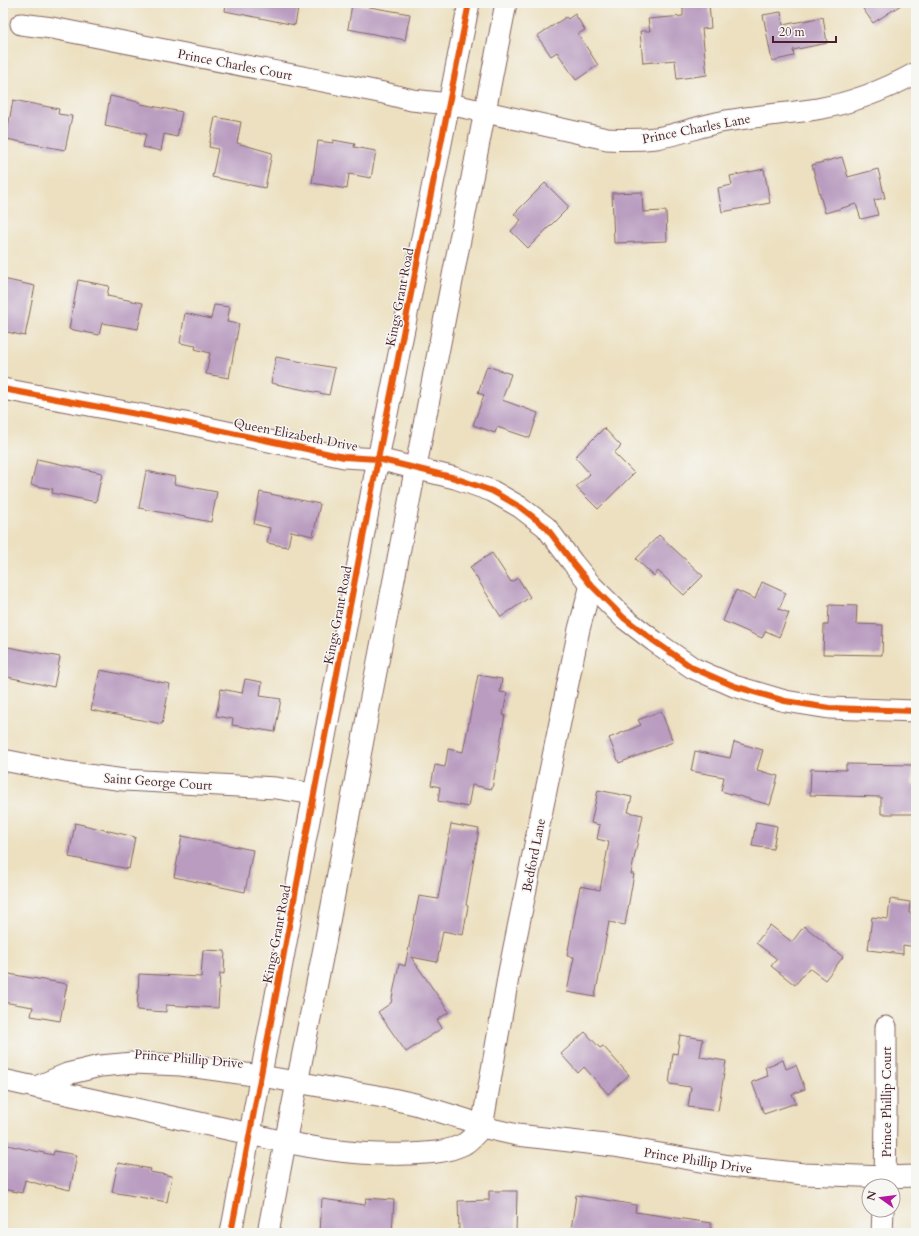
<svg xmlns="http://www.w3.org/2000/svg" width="919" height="1236" font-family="Cardo,serif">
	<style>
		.building { fill: #b99cc0 }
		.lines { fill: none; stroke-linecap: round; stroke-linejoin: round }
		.minor-casing { stroke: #83635f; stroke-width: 23 }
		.minor { stroke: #fff; stroke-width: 21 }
		.cycleway-casing { stroke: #f6f6f2; stroke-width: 8 }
		.cycleway { stroke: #e8590c; stroke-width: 6 }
		.labels { text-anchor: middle; stroke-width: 3; stroke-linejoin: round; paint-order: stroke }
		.street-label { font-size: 13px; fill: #4a1f2b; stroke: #f6f6f2 }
	</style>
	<rect width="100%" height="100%" fill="#f6f6f2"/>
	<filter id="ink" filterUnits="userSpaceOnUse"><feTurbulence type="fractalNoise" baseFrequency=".025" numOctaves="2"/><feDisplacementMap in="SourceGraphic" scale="8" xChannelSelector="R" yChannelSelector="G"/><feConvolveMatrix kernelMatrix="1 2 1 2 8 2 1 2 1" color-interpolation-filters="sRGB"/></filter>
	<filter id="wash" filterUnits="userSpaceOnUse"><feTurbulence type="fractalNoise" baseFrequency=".012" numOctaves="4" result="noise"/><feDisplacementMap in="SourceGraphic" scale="16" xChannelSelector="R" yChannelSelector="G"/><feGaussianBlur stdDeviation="0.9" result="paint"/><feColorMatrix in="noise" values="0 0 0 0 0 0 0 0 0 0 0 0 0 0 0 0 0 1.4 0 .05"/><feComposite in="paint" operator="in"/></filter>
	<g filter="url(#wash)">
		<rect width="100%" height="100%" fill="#ece0c0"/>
		<g id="blocks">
			<g class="building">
				<path d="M226 3H299L295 25 225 11Z"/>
				<path d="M859 3H904L873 23Z"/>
				<path d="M352 4 410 14 405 40 348 29Z"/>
				<path d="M709 4 711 28 702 29 707 75 677 79 675 60 643 63 640 31H650L648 19 683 16V6Z"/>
				<path d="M781 12 783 25 823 17 827 43 793 50 794 56 772 61 763 15Z"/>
				<path d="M575 14 585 30 578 34 598 65 576 80 557 52 551 56 537 36 566 17 568 19Z"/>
				<path d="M110 96 139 102 141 104 182 112 177 137 164 134 161 151 143 147 146 134 105 126Z"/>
				<path d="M13 100 59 109 58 114 72 116 65 150 6 139Z"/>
				<path d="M215 117 241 122 237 143 272 153 265 188 212 177 218 149 209 147Z"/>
				<path d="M333 140 355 144 354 147 376 151 371 178 349 174 347 189 312 183 318 141 333 143Z"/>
				<path d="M842 157 848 177 878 169 885 198 874 200 878 215 861 219 856 204 825 213 812 165Z"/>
				<path d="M764 169 770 203 722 212 718 188 732 185 730 176Z"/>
				<path d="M545 183 569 207 528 248 511 231 521 220 514 214Z"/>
				<path d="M642 192 643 212 666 211 667 241 614 243 612 193Z"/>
				<path d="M3 279 35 286 25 336 3 331Z"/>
				<path d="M78 280 109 286 107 296 143 303 138 329 102 323 99 335 69 329Z"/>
				<path d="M214 305 230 307 227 322 239 324 229 378 206 374 210 353 195 349 196 346 180 343 185 313 211 319Z"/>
				<path d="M276 357 335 368 329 395 271 383Z"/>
				<path d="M487 366 511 374 502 400 538 413 530 438 497 427 495 433 473 425 484 395 478 393Z"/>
				<path d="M604 428 621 446 614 453 634 473 598 509 576 487 590 474 575 457Z"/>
				<path d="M37 459 102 473 96 502 52 493 53 489 31 485Z"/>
				<path d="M146 471 175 477 174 484 217 492 211 522 139 508Z"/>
				<path d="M260 492 320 504 313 536 291 531 288 547 267 543 270 528 254 524Z"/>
				<path d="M659 535 703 576 684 595 658 571 654 576 636 559Z"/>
				<path d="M492 553 511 582 518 578 530 597 501 617 470 567Z"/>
				<path d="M762 582 786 593 779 609 789 613 779 637 766 631 762 638 723 621 736 590 755 599Z"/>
				<path d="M829 605 857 606 856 624 883 625 882 655 823 654 824 625H828Z"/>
				<path d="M3 646 60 657 54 687 3 676Z"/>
				<path d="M100 670 170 684 162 724 91 710Z"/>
				<path d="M478 675 502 679 500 692 507 693 503 715H505L492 789 472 785 468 807 438 801 440 787 431 785 435 765 445 767 448 749 463 752Z"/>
				<path d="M245 679 262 682 260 696 281 699 275 732 232 725 233 719 216 716 221 689 242 693Z"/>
				<path d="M661 711 673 742 619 763 609 738 641 725 638 720Z"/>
				<path d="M734 742 763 750 757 770 778 776 770 805 721 791 724 777 691 771 695 751 730 758Z"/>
				<path d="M846 764 913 765 912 785 916 786V814H881V797L810 795 811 769 846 770Z"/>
				<path d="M598 790 632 797 628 812 643 815 631 874H634L625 925 609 922 595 997 567 992 574 957 567 956 580 886 600 890 609 842 597 839 600 825 591 823Z"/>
				<path d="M756 822 777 826 773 849 752 846Z"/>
				<path d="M75 823 135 837 129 869 69 857Z"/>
				<path d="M451 824 479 829 466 905 468 906 463 935 443 931 437 962 411 957 449 1012 437 1020 442 1028 406 1052 378 1012 391 1003 399 964 405 966 419 896 438 899Z"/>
				<path d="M182 836 253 850 245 892 174 877Z"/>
				<path d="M890 899 910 902 909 913 916 914V947L903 945V954L868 950 872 917 888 919Z"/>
				<path d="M770 925 792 942 804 926 843 957 825 980 809 968 795 985 771 966 777 959 756 943Z"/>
				<path d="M203 950 225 951 224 974 220 973 218 1008 166 1005V1012L137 1010 139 974 201 977Z"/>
				<path d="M3 973 67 984 60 1021 31 1016 33 1007 3 1002Z"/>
				<path d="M585 1032 600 1048 603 1046 629 1075 608 1094 584 1067 578 1073 561 1054Z"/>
				<path d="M680 1035 703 1039 700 1057 726 1061 718 1111 688 1107 691 1087 669 1084 673 1053 677 1054Z"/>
				<path d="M783 1060 786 1069 796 1065 805 1089 792 1094 796 1103 764 1114 752 1082 768 1076 765 1067Z"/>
				<path d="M7 1145 53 1155 54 1151 77 1155 70 1190 49 1185 46 1186 25 1180 22 1193 3 1189V1165Z"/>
				<path d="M118 1163 151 1169 150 1172 172 1176 167 1202 112 1192Z"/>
				<path d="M489 1191H517L516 1233H491V1230L459 1231 458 1201 489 1200Z"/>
				<path d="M576 1195 636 1205 635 1212 711 1223V1233H593L571 1230Z"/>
				<path d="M366 1198 394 1200 392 1233H320L322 1199 365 1205Z"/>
			</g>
		</g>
	</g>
	<g filter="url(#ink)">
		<use href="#blocks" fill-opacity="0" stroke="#83635f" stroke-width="1"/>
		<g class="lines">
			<defs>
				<g id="minor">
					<path d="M21 24 52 28 384 93 412 100 449 104 607 139C624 140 639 140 656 138 678 135 699 126 721 122 752 116 785 114 817 109 852 103 885 90 916 73"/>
					<path d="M3 389 185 423 344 457 378 459 455 478 492 491 520 507 546 527 573 563 591 585 624 618 654 641 693 668 734 686 785 701 829 708 916 711"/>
					<path d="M3 760 65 772 124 780 276 788 314 794"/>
					<path d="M3 1080 250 1134C303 1147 353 1156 408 1154 427 1153 446 1153 464 1144 471 1140 477 1132 482 1127"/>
					<path d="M36 1087 67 1074 100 1066 133 1063 181 1065 261 1076 383 1097 415 1104 467 1120 482 1127 517 1135 614 1146 730 1166 804 1174 885 1177 916 1176"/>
					<path d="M482 1127 509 972 579 629 591 585"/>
					<path d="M885 1186 886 1112V1027"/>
					<path d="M231 1233 314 794 378 459 469 3"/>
					<path d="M268 1233 285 1143 325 943 368 713 506 3"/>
					<path d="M882 1233 883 1210"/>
				</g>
			</defs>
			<use href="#minor" class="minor-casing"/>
			<use href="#minor" class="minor"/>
			<defs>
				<g id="cycleway">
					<path d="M3 389 185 423 344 457 378 459 455 478 492 491 520 507 546 527 573 563 591 585 624 618 654 641 693 668 734 686 785 701 829 708 916 711"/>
					<path d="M231 1233 314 794 378 459 469 3"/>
				</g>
			</defs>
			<use href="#cycleway" class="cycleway-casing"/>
			<use href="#cycleway" class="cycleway"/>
		</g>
	</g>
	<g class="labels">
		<g class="street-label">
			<text transform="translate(235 64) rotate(11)" y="5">Prince Charles Court</text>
			<text transform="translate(696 128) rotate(-11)" y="5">Prince Charles Lane</text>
			<text transform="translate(399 297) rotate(-79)" y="5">Kings Grant Road</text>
			<text transform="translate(296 434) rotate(11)" y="5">Queen Elizabeth Drive</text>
			<text transform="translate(337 615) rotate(-79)" y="5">Kings Grant Road</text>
			<text transform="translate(158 781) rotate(4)" y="5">Saint George Court</text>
			<text transform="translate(533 855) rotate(-79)" y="5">Bedford Lane</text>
			<text transform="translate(276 934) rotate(-79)" y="5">Kings Grant Road</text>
			<text transform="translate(189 1058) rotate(5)" y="5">Prince Phillip Drive</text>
			<text transform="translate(886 1102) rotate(-90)" y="5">Prince Phillip Court</text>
			<text transform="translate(698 1160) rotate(9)" y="5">Prince Phillip Drive</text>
		</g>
	</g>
	<rect width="919" height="1236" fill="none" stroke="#f6f6f2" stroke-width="16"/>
	<g transform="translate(881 1198) rotate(284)"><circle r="19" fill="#f6f6f2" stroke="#b1a0a2"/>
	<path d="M0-3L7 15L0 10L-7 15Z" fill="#b5179e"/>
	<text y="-6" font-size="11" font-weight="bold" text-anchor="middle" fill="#4a1f2b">N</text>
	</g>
	<path d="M773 36v6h63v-6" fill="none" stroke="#4a1f2b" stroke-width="2"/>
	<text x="779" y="36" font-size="12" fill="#4a1f2b" stroke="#f6f6f2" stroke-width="3" paint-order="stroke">20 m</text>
</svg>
